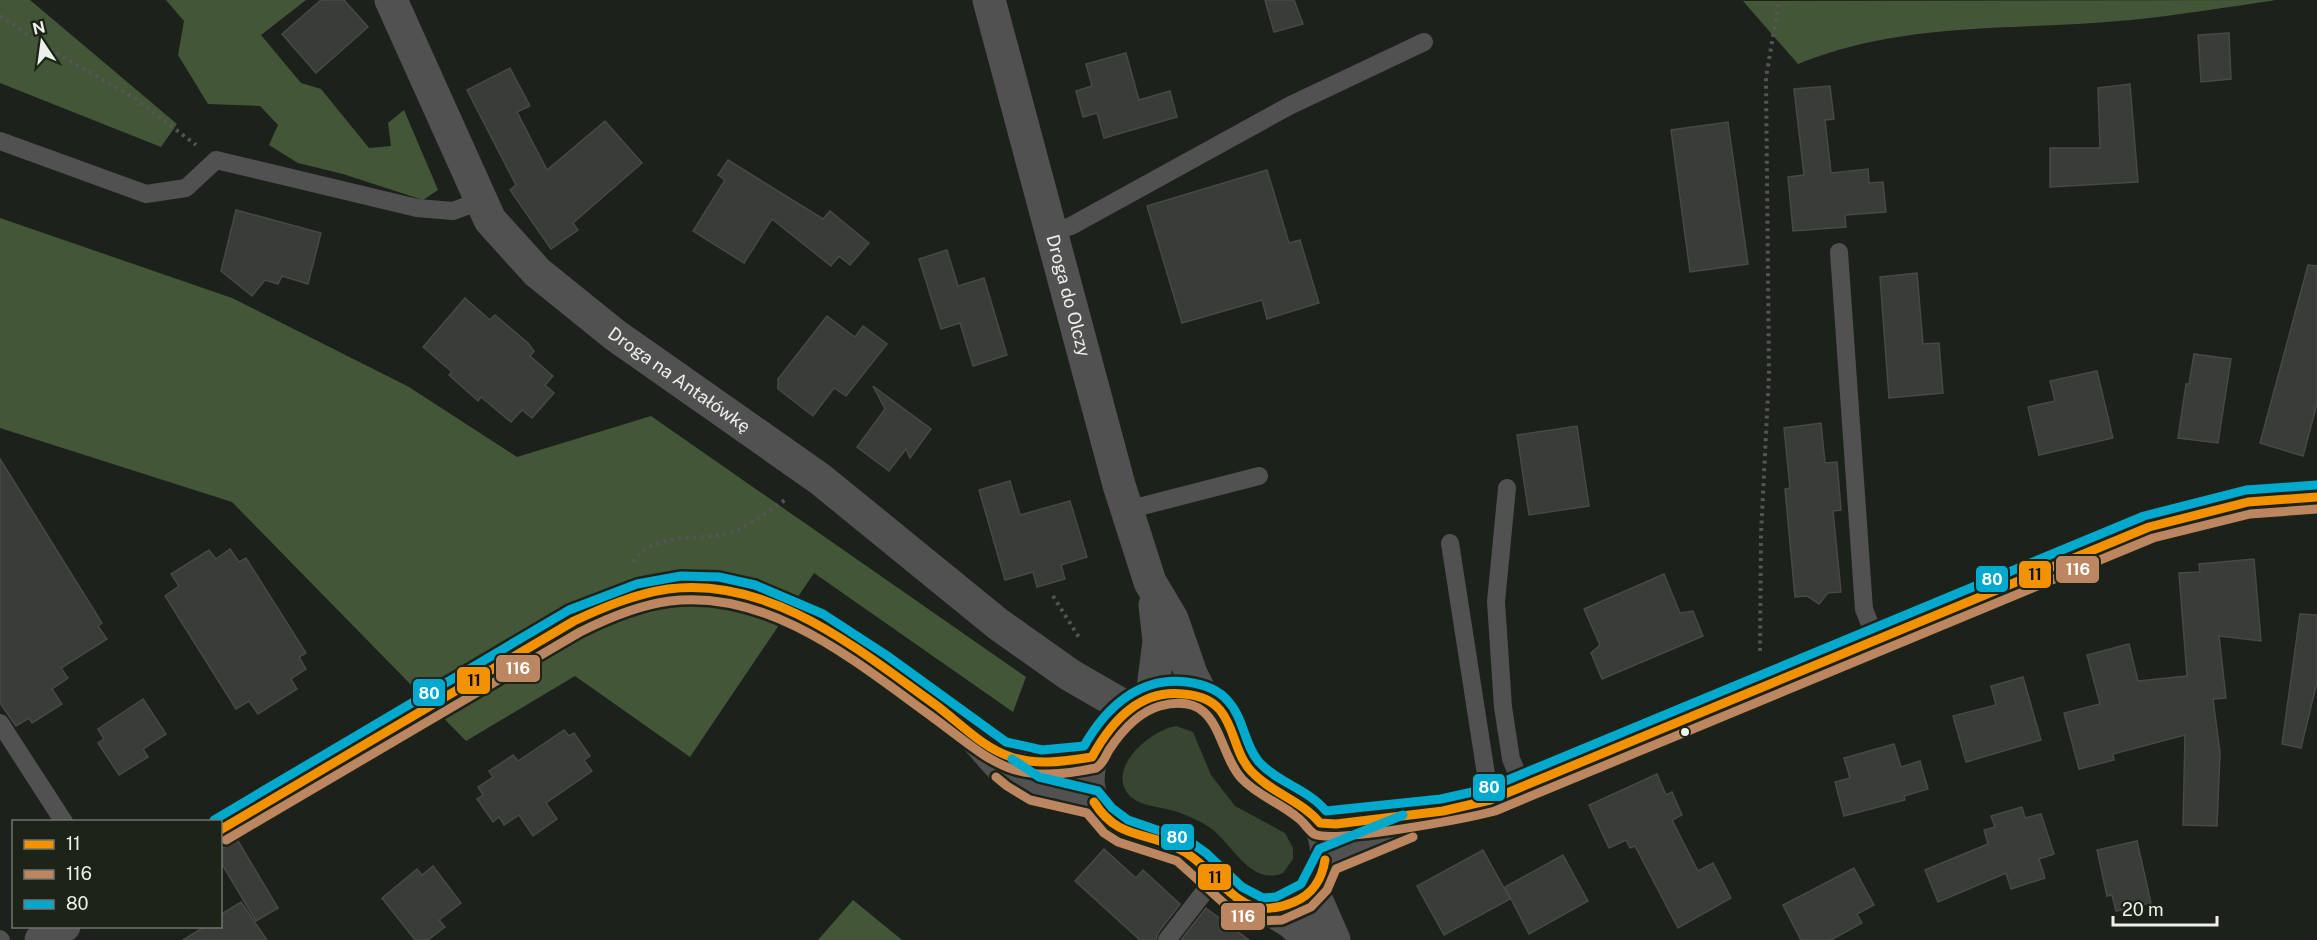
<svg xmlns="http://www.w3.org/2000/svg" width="2317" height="940" font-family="'Public Sans',sans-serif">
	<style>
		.green { fill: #384631 }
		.forest { fill: #435738 }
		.building { fill: #393c38; stroke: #464944; stroke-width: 1.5 }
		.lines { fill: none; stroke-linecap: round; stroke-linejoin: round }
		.path { stroke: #545554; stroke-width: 4; stroke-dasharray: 3 4.5; stroke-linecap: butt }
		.service { stroke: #515151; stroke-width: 18 }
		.minor { stroke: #515151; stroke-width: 33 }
		.tertiary { stroke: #515151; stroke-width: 33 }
		.bus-1-casing { stroke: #1c2319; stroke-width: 14 }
		.bus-2-casing { stroke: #1c2319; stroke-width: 14 }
		.bus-3-casing { stroke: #1c2319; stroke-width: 14 }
		.bus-1 { stroke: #f39200; stroke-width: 9 }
		.bus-2 { stroke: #bb8660; stroke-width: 9 }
		.bus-3 { stroke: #00a9ce; stroke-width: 9 }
		.bus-dot { fill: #edf1ea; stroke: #1c2319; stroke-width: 2 }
		.labels { text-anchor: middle; stroke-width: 4.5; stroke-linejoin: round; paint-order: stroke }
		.street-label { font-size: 18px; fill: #edf1ea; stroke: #1c2319 }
		.line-badge { stroke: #1c2319; stroke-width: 2 }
		.badge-label { font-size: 16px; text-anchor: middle; font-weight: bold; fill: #fff }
		.pale-badge-label { font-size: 16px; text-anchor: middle; font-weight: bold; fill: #111 }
	</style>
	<rect width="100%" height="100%" fill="#1d211b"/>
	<path class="green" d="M1176 726 1193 732 1211 775 1235 806 1285 833 1293 848V859L1283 873C1252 886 1234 847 1212 829 1201 821 1183 813 1170 810 1157 806 1138 806 1128 794 1107 767 1151 730 1176 726Z"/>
	<g class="forest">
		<path d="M0 0H30L177 124 161 147 0 83Z"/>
		<path d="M166 0H306L261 35 301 83 321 89 369 148 391 146 388 123 404 110 438 190 423 200 343 174 298 163 269 145 278 125 260 106 208 104 178 55 184 21Z"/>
		<path d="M2276 0C2228 7 2180 15 2131 20 2020 31 1904 20 1798 64L1743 1Z"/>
		<path d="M0 218 232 298 409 387 517 457 651 416 1026 677 1013 712 814 573 690 757 575 676 466 741 232 502 0 428Z"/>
		<path d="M853 900 902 940H818Z"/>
	</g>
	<g class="building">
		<path d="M321 0H344L368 27 316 73 282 34Z"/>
		<path d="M1265 0H1294L1303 24 1274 32Z"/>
		<path d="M2229 33 2231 79 2201 82 2198 35Z"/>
		<path d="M1126 53 1139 100 1170 91 1177 117 1104 138 1097 113 1083 117 1076 91 1092 86 1086 64Z"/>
		<path d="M510 68 530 106 517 112 547 170 605 121 642 163 573 223 578 230 551 249 510 190 516 185 467 90Z"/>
		<path d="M2130 84 2138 182 2050 187V148H2100L2098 88Z"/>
		<path d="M1830 86 1834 119 1825 120 1831 173 1868 169 1869 183 1883 182 1886 212 1845 215 1846 227 1793 231 1788 177 1804 175 1794 89Z"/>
		<path d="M1728 122 1748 264 1690 272 1671 130Z"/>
		<path d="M728 160 823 219 830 211 869 243 850 265 839 256 831 266 772 219 744 263 693 231 725 180 718 175Z"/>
		<path d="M1267 170 1289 243 1300 240 1319 303 1267 319 1262 300 1182 323 1147 206Z"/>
		<path d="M236 210 321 233 308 284 282 276 278 284 265 280 252 296 221 271Z"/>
		<path d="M947 250 958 286 984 278 1007 355 973 366 960 323 941 329 919 259Z"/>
		<path d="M2308 265 2317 266V404L2303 456 2260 443Z"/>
		<path d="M1917 273 1923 344 1939 343 1943 393 1889 398 1880 277Z"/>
		<path d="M465 298 490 320 495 315 528 343 534 351 530 356 553 376 545 385 554 393 532 418 522 410 511 422 481 397 478 401 449 375 452 372 423 347Z"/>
		<path d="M827 316 855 337 863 326 887 344 846 396 834 388 813 416 778 389V379Z"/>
		<path d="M2194 354 2231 359 2218 443 2178 438 2186 384H2189Z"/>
		<path d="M2097 371 2113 438 2039 455 2028 407 2055 401 2050 381Z"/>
		<path d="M873 386 931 429 910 458 906 449 889 471 857 447 885 409Z"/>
		<path d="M1821 423 1825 463 1837 462 1841 510 1833 511 1841 592 1828 593 1819 604 1807 596 1795 597 1785 489 1790 488 1784 428Z"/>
		<path d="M1577 426 1589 506 1529 515 1517 435Z"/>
		<path d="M0 459 102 623 98 626 107 639 61 668 68 678 52 689 62 704 32 723 29 718 16 726 0 703Z"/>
		<path d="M1010 481 1020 515 1070 501 1087 557 1061 565 1065 579 1037 587 1033 572 1005 580 979 490Z"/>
		<path d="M230 549 239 562 246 558 306 653 299 657 306 669 291 679 297 689 258 714 249 701 236 709 165 596 179 586 171 574 209 550 216 559Z"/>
		<path d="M2254 559 2261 641 2219 636 2226 698 2213 699 2220 753 2217 826 2183 825 2185 735 2113 754 2114 760 2079 769 2064 713 2100 704 2087 655 2129 644 2138 681 2187 676 2179 573 2200 572 2199 564Z"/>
		<path d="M1664 574 1680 613 1693 611 1703 636 1602 679 1591 653 1600 645 1584 609Z"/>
		<path d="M2300 614 2317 615V682L2301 748 2282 744Z"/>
		<path d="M2023 677 2041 740 1966 762 1953 716 1996 705 1991 686Z"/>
		<path d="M143 699 166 734 143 749 148 757 119 775 98 743 104 739 98 729Z"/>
		<path d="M564 730 569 736 574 733 590 756 584 760 592 771 546 803 557 819 533 836 519 815 504 825 499 817 493 822 477 799 483 795 478 787 493 777 489 771 513 755 518 761Z"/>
		<path d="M1894 744 1901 767 1920 761 1928 789 1904 796 1905 800 1844 816 1835 782 1850 778 1844 758Z"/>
		<path d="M1657 774 1666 795 1672 792 1682 815 1672 820 1698 871 1713 863 1731 898 1678 928 1635 846 1630 848 1626 840 1609 848 1589 805Z"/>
		<path d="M2022 807 2025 818 2041 814 2054 854 2039 859 2045 878 2011 889 2006 873 1938 902 1925 870 1988 844 1984 830 1995 827 1991 816Z"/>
		<path d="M238 841 278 908 256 921 220 861V849Z"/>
		<path d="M2137 841 2151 903 2116 911 2112 895 2107 896 2097 850Z"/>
		<path d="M1104 849 1136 878 1143 870 1180 904 1158 933 1156 940H1140L1075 881Z"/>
		<path d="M1483 850 1510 899 1444 935 1417 886Z"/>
		<path d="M1563 855 1588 901 1529 934 1505 887Z"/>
		<path d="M433 866 461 903 439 920 445 927 428 940H415L382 898 417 869 422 875Z"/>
		<path d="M1854 868 1874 905 1857 914 1862 923 1831 940H1801L1783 905Z"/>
		<path d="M241 902 267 940H183L204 927H220V915Z"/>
		<path d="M1206 908 1249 940H1181Z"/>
	</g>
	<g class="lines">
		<g class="path">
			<path d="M0 16 60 55 133 97 196 145"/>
			<path d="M633 562C657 529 698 543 732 532 751 525 771 509 788 498"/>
			<path d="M1053 596 1080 639"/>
			<path d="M1760 651 1761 534 1769 374 1766 78 1779 0"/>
		</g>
		<g class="service">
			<path d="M0 141 146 194 186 188 216 160 417 208 453 211 480 201"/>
			<path d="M1051 233 1071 226 1289 106 1424 42"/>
			<path d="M1839 252 1864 609 1876 640"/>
			<path d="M1507 488 1496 602 1503 707 1511 759 1523 787"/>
			<path d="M1127 510 1259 476"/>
			<path d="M1450 543 1490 800"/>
			<path d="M0 723 64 822"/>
			<path d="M0 939 1 940"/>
			<path d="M1167 940 1215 878"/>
		</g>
		<g class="minor">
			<path id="s1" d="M391 0 490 220 537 272 615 335 820 479 998 624 1070 675 1129 709"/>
			<path d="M1312 890 1334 940"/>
			<path d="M1271 910 1291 922 1310 940"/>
		</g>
		<g class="tertiary">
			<path id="s2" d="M989 0 1119 485 1150 582 1172 619 1191 674 1203 698"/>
			<path d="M1171 692C1239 695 1217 735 1251 771 1277 798 1321 803 1326 845 1327 856 1325 869 1319 880 1309 897 1290 908 1271 910 1235 914 1216 874 1191 856 1168 840 1137 844 1115 827 1052 781 1112 702 1171 692Z"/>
			<path d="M1152 696 1159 641 1155 605"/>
			<path d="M987 746C1027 763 1050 763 1092 757"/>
			<path d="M1320 823 1336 824 1443 811 1490 800 2149 527 2248 502 2317 497"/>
			<path d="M220 830 574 621C609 605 647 589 686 587 775 584 887 666 955 718 976 734 990 757 1009 774 1032 794 1065 797 1094 802"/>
			<path d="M1325 860 1403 828"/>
			<path d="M41 940 64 926"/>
		</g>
		<defs>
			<g id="bus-1">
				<path d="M1094 802C1119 842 1148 830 1183 851 1225 875 1237 926 1294 902 1312 895 1322 879 1325 860"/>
				<path d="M220 830 574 621C604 607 635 594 668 589 770 576 856 648 933 703 958 721 981 747 1011 757 1037 766 1065 761 1092 757 1111 722 1140 689 1183 694 1196 695 1211 699 1220 710 1235 728 1235 754 1251 771 1271 793 1301 800 1320 823L1336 824 1443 811 1490 800 2149 527 2248 502 2317 497"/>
			</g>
			<g id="bus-2">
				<path d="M996 777 1007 786 1030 800 1087 813 1104 833 1118 842 1177 861 1227 906 1242 916 1258 921 1282 920 1311 907 1327 890 1336 869 1413 837"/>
				<path d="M226 840 580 632C608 618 638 605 670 601 770 589 856 662 931 716 995 763 1010 786 1096 768 1103 764 1105 757 1109 750 1121 732 1138 712 1160 706 1222 690 1215 749 1242 779 1258 796 1281 803 1298 818 1304 822 1308 830 1314 834 1334 844 1468 818 1495 811L2153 538 2250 514 2317 509"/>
			</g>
			<g id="bus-3">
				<path d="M1012 759 1039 777 1098 791 1112 808 1128 820 1189 841 1206 853 1242 887 1263 898 1276 897 1301 884 1319 849 1403 815"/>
				<path d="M214 820 569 610 637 584 681 576 719 577 755 585 823 614 886 655 1006 742 1042 750 1084 746C1106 707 1140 676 1187 682 1202 684 1218 689 1228 701 1244 718 1244 745 1259 762 1278 783 1308 789 1326 811L1441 799 1486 789 2144 516 2246 490 2316 485"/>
			</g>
		</defs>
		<use href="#bus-1" class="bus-1-casing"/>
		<use href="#bus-2" class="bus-2-casing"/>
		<use href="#bus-3" class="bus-3-casing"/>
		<use href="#bus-1" class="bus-1"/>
		<use href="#bus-2" class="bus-2"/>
		<use href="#bus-3" class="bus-3"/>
	</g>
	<circle class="bus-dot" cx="1685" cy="732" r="5"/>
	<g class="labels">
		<g class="street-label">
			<text dy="6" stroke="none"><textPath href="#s2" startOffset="306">Droga do Olczy</textPath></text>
			<text dy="6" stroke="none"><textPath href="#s1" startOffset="490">Droga na Antałówkę</textPath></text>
		</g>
	</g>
	<g class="line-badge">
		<rect x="2055" y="555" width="45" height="29" rx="6" fill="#bb8660"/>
		<rect x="2018" y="560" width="34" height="29" rx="6" fill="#f39200"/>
		<rect x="1975" y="565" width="34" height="28" rx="6" fill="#00a9ce"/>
		<rect x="495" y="654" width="46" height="29" rx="6" fill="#bb8660"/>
		<rect x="456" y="666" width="35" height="29" rx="6" fill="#f39200"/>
		<rect x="412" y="678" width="34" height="29" rx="6" fill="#00a9ce"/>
		<rect x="1472" y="773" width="34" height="29" rx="6" fill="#00a9ce"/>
		<rect x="1160" y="823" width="35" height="28" rx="6" fill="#00a9ce"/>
		<rect x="1197" y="863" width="35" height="28" rx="6" fill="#f39200"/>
		<rect x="1220" y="902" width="46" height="29" rx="6" fill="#bb8660"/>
	</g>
	<g class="badge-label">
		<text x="2078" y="575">116</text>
		<text x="1992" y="585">80</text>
		<text x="518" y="674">116</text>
		<text x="429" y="699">80</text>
		<text x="1489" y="793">80</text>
		<text x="1177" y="843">80</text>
		<text x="1243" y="922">116</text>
	</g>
	<g class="pale-badge-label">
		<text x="2035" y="580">11</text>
		<text x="474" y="686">11</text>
		<text x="1215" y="883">11</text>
	</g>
	<rect x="12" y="820" width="210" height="108" fill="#1c2319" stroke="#70756d" stroke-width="1.5"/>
	<rect x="24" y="840" width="30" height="9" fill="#f39200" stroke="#70756d" stroke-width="1.5"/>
	<text x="66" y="850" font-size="18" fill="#edf1ea">11</text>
	<rect x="24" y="870" width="30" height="9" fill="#bb8660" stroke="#70756d" stroke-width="1.5"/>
	<text x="66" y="880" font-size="18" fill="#edf1ea">116</text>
	<rect x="24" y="900" width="30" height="9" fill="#00a9ce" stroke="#70756d" stroke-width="1.5"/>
	<text x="66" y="910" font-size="18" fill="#edf1ea">80</text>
	<g transform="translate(42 42) rotate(347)" stroke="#1c2319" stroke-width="4.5" paint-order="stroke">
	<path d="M0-4.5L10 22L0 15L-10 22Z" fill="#edf1ea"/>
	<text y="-9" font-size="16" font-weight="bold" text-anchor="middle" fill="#edf1ea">N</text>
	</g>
	<path d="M2113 916v9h104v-9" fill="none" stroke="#edf1ea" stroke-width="3"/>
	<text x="2122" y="916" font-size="18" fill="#edf1ea" stroke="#1c2319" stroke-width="4.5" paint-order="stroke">20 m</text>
</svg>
